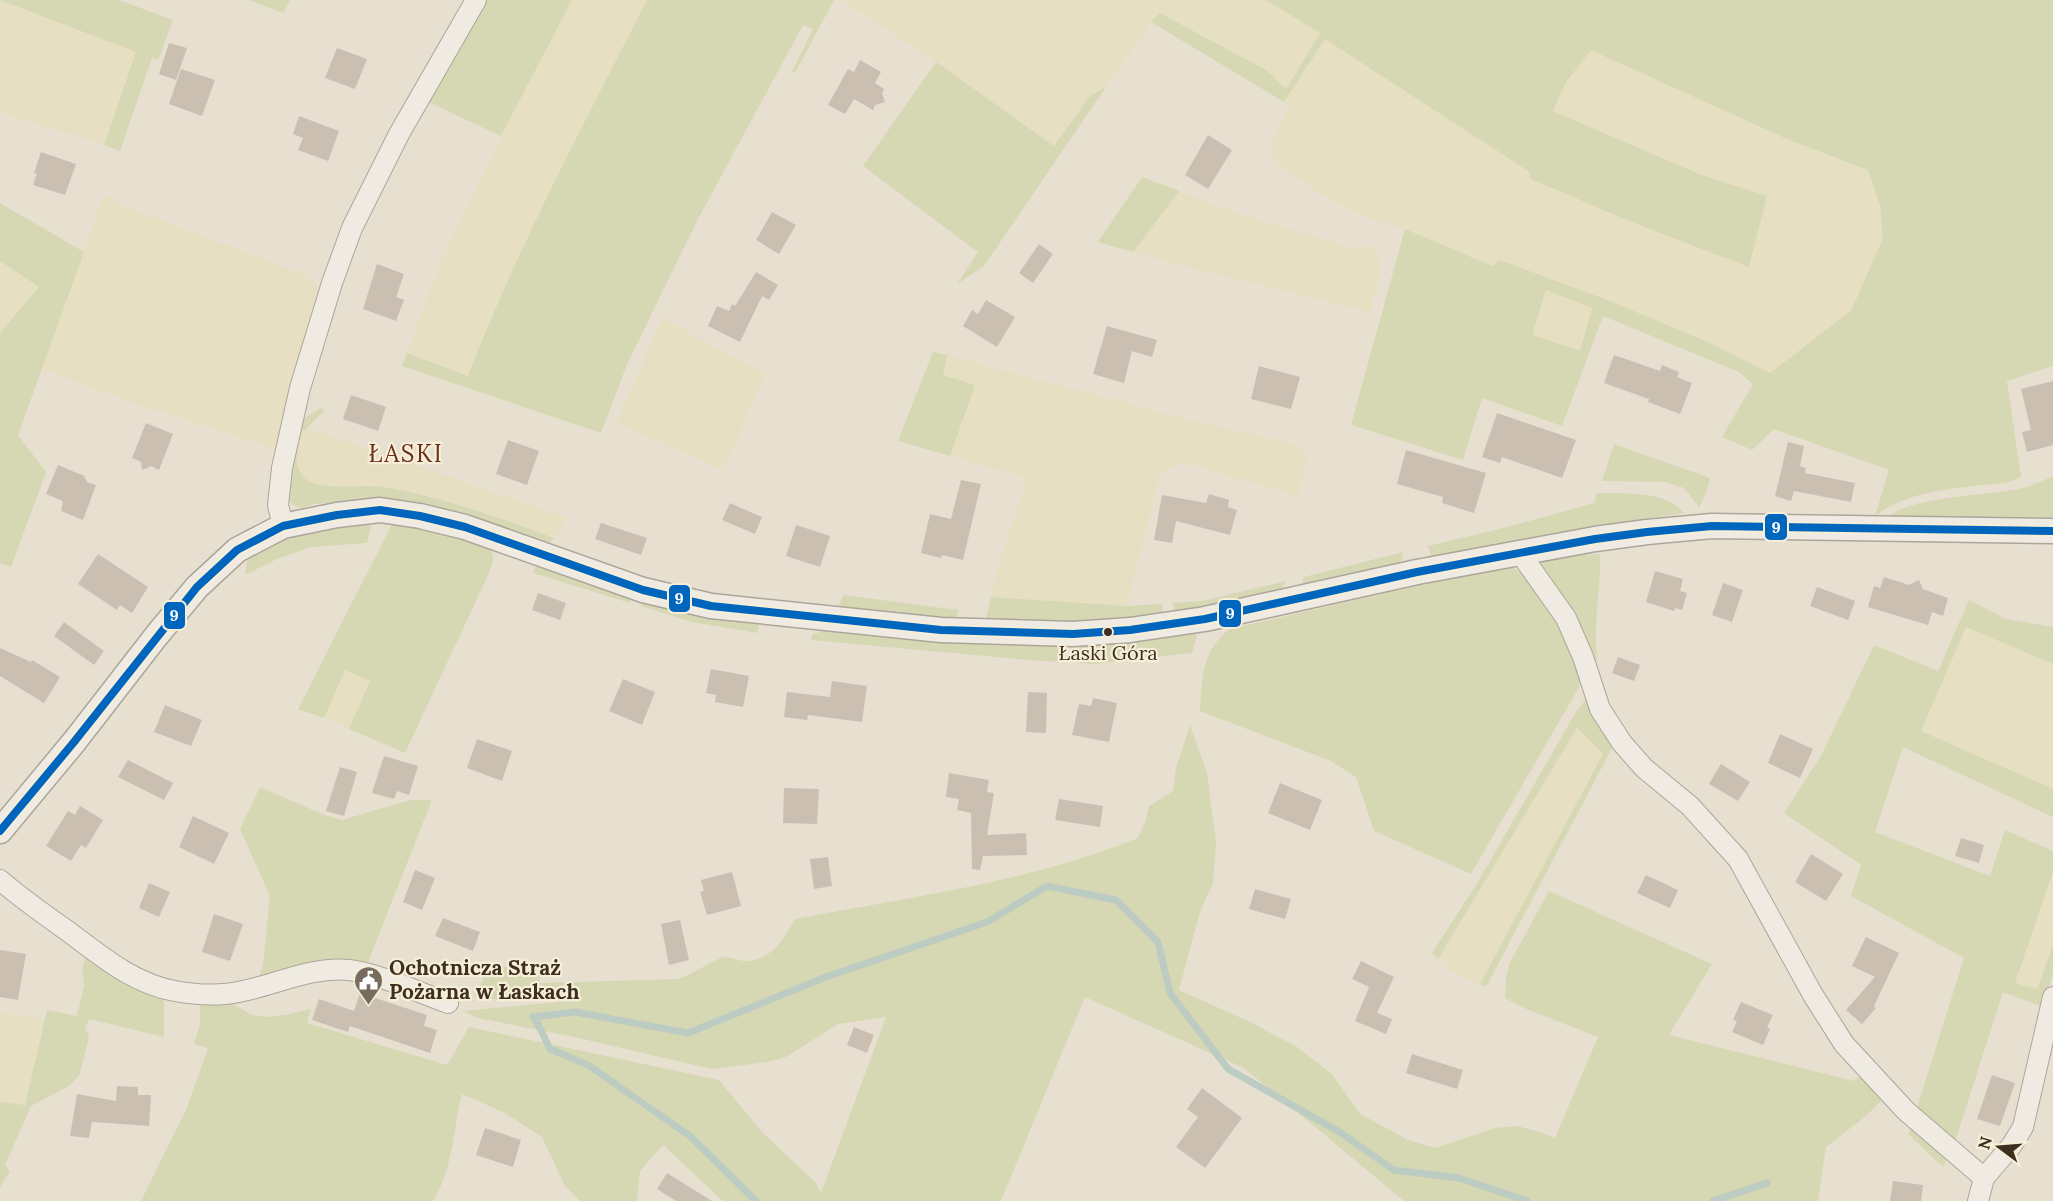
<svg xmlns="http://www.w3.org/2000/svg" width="2053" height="1201" font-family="Lora,serif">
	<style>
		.farmland { fill: #e6dfc2 }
		.green { fill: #d6d7b3; fill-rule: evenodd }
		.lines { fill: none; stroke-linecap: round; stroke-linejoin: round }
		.stream { stroke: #bcccc2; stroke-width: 7 }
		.building { fill: #cbbfb2 }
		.minor-casing { stroke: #ada599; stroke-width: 22 }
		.tertiary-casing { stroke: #ada599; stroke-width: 27 }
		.minor { stroke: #efebe3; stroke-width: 20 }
		.tertiary { stroke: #efebe3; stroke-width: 24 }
		.bus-1-casing { stroke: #f7eed8; stroke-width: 12 }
		.bus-1 { stroke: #0065bd; stroke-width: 8 }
		.bus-dot { fill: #3d2e20; stroke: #f7eed8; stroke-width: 2 }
		.labels { text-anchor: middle; stroke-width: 4.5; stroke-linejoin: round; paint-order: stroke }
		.bus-label { font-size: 20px; fill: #3d2e20; stroke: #f7eed8 }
		.poi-label { font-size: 21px; font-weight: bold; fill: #3d2e20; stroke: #f7eed8; text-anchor: start }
		.quarter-label { font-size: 24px; letter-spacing: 1.5px; fill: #6b2e1e; stroke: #f7eed8 }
		.line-badge { stroke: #f7eed8; stroke-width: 2 }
		.badge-label { font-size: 16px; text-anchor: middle; font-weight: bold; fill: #fff }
	</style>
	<rect width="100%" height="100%" fill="#e7e0d1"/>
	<g class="farmland">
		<path d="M0 0 136 52 104 145 0 112Z"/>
		<path d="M572 0H647L562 167 493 311 468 376 407 353 436 273 501 136Z"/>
		<path d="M841 0H1266L1320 33 1285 89 1266 70 1199 32 1160 13 1151 23 1106 87 1090 96 1055 146 936 62Z"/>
		<path d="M1325 39 1531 172 1529 178 1767 196 1699 174 1553 111 1566 82 1591 49 1787 139 1868 170 1880 205 1883 238 1851 312 1770 374 1712 344 1610 301 1501 260 1492 266 1405 229 1377 221 1343 207 1305 184 1274 161 1272 139 1289 105 1284 102Z"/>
		<path d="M1179 191 1234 212 1360 250 1365 242 1372 247 1380 262V271L1370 312 1202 271 1133 252Z"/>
		<path d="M109 195 114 202 303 274 316 283 320 292 278 450 130 402 42 369 102 200Z"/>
		<path d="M0 261 39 287 0 333Z"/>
		<path d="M1547 290 1592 308 1580 351 1531 335Z"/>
		<path d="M662 318 766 374 723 470 617 423Z"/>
		<path d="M947 355 1176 416 1301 446 1308 456 1298 496 1182 462 1161 472 1127 606 991 597 996 574 1027 479 950 456 975 385 943 375Z"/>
		<path d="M307 428 448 476 567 518 554 538 477 510 429 496 380 487 321 485 309 482 301 474 296 462V447L300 432Z"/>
		<path d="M1966 626 2053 664V789L1921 731Z"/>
		<path d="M344 670 370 680 349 729 324 718Z"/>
		<path d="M1576 728 1603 754 1480 984 1448 969 1438 959Z"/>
		<path d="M2052 871 2053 945 2037 989 2015 983Z"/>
		<path d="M0 1012 44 1019 25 1105 0 1102Z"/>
	</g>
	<g class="green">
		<path d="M0 0H119L173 20 158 60 152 58 120 151 104 145 136 52Z"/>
		<path d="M249 0H290L283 13Z"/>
		<path d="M483 0H572L501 136 424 100Z"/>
		<path d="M647 0H834L795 73 792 71 813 29 803 25 697 221 628 362 601 433 402 366 407 353 468 376C518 246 584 124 647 0Z"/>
		<path d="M1266 0H2053V366L2007 381 2021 477 2009 482C1966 488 1911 488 1875 516L1889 470 1774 429 1752 450 1722 437 1753 384 1739 372 1603 316 1562 426 1482 398 1463 460 1351 425 1405 229 1492 266 1500 260 1610 301 1712 344 1770 373 1851 311 1883 238 1880 205 1868 170 1787 139 1591 50 1566 82 1553 111 1699 174 1767 196 1749 267 1629 221 1529 178 1530 172 1325 39 1284 102 1151 22 1160 13 1266 70 1286 89 1320 33ZM1546 290 1592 308 1580 351 1532 335Z"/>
		<path d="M936 62 1054 146 1090 96 1106 87 984 266 957 284 978 252 863 166Z"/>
		<path d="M1142 177 1179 191 1133 252 1098 242Z"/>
		<path d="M0 203 84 252 18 435 46 472 11 567 0 563V333L39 287 0 261Z"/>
		<path d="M933 352 947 355 943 375 975 385 950 456 898 441Z"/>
		<path d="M322 407 324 411 307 428 300 432C296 448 292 472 310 482 325 490 364 484 383 487 442 497 498 517 554 538L549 544 372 499 314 504 302 508 295 506 289 501 286 492 299 422Z"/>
		<path d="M1614 444 1710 478 1706 493 1699 507 1684 488 1665 482 1602 481Z"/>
		<path d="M2053 476V517L1884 521C1901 496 1992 496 2023 488 2033 485 2043 481 2053 476Z"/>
		<path d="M1597 493C1625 494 1666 490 1684 513L1594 526 1432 558 1428 546 1511 526 1594 503Z"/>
		<path d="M367 522 371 527 367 543 311 547 277 559 245 575 248 556 279 539 311 529Z"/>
		<path d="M393 522 417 524 487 546C496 555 493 562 489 573L405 753 349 729 370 681 345 670 324 718 298 709Z"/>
		<path d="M1403 552 1401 562 1307 586 1302 584 1304 577Z"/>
		<path d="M1600 554C1601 591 1592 627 1598 663L1580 628 1538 564 1546 556Z"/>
		<path d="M537 563 630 598V603L533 573Z"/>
		<path d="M1501 566H1511L1523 574 1550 608 1572 645 1582 682 1471 874 1374 831 1356 777 1331 761 1200 711C1202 679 1202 649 1230 629Z"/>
		<path d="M1286 581 1280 592 1215 607 1174 613 1173 603 1202 601Z"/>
		<path d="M843 595 958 610 956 619 838 608Z"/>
		<path d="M991 597 1127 606 1163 604 1162 612 1158 616 1098 622H989L986 618Z"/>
		<path d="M644 599 759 624 757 633 692 622 641 606Z"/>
		<path d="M1969 600 2006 619 2053 627V664L1966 627 1921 731 2053 789V817L1903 747 1875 832 1990 876 2005 830 2053 851V871L2015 983 2037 989 2053 945V974L2043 1007 2003 992 1954 1145 1916 1111 1964 958 1851 896 1861 865 1784 813 1822 754 1874 645 1938 671Z"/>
		<path d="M824 631 976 642 1061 646C1066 651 1066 656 1064 662L1041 661 811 640 813 634Z"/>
		<path d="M1194 633 1197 636 1192 653 1095 664 1077 663 1078 650 1083 645Z"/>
		<path d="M1588 697 1613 743 1611 750 1486 987 1480 984 1603 754 1577 728 1438 959 1432 953 1478 882 1577 710Z"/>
		<path d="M1190 725 1207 773 1216 842 1213 883 1200 912 1179 990 1250 1022 1297 1047 1332 1074 1360 1114 1408 1140 1435 1148 1495 1128 1517 1126 1540 1132 1555 1138 1598 1037 1524 1008 1505 998 1506 979 1509 964 1549 891 1712 964 1669 1035 1854 1081 1863 1073 1883 1099 1866 1116 1826 1147 1818 1201H1404L1244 1068 1085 997 1001 1201H723L663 1145 640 1171 637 1201H580L565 1186 542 1137 503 1112 462 1094C453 1130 453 1169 433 1201H141L186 1110 208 1048 194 1044 200 1025V1002L231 1003 252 1015 266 1017 285 1015 311 1009 307 1023 447 1065 469 1027 719 1080 762 1132 815 1182 821 1193 886 1017 838 1024 786 1057 767 1062 712 1069 574 1037 478 1018 463 1011 579 1000 580 993 505 1001 473 996 479 989 488 964 541 974 539 983 679 979C691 975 716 958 725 957 733 957 741 962 749 961 774 958 784 938 795 919 911 897 1029 882 1138 838L1146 820 1149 806 1173 791 1176 768Z"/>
		<path d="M260 787 324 815 342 820 410 800H432L368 962 339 961 258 980 263 965 270 896 240 829Z"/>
		<path d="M87 951 164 994V1037L89 1019 85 1028 89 1037 79 1076 67 1087 31 1106 5 1165 10 1171 0 1187V1102L25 1105 47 1010 77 1016 84 986 82 970Z"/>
		<path d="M1913 1122 1949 1155 1943 1167 1908 1134Z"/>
	</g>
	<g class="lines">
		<g class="stream">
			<path d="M533 1017 575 1012 688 1033 826 977 987 922 1047 886 1116 900 1158 942 1170 993 1228 1069 1338 1131 1394 1170 1459 1178 1527 1201"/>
			<path d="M535 1018 550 1049 588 1065 690 1136 756 1201"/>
			<path d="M1713 1201 1767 1183"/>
		</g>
	</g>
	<g class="building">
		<path d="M169 43 187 48 176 80 159 74Z"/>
		<path d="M337 48 367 59 355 89 325 78Z"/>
		<path d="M860 60 881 72 875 83 884 89 882 93 885 102 875 105 873 110 854 99 845 114 828 105 848 69 854 72Z"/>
		<path d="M181 69 215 80 202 116 169 104Z"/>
		<path d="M299 116 339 131 328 161 298 150 303 138 293 134Z"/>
		<path d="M1208 135 1232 150 1208 189 1185 175Z"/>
		<path d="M41 152 76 164 65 195 33 185 37 174 34 173Z"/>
		<path d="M772 212 796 225 779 254 756 240Z"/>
		<path d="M1039 244 1053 254 1033 283 1019 273Z"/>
		<path d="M377 264 404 274 396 297 404 300 396 321 363 309Z"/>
		<path d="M756 272 778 285 769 300 762 296 740 342 708 326 717 306 729 311 732 304 735 306Z"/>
		<path d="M986 300 1015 317 997 347 963 326 972 310 978 314Z"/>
		<path d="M1107 326 1157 340 1152 357 1132 351 1124 383 1093 374Z"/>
		<path d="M1614 355 1660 371 1662 365 1679 372 1677 377 1692 383 1680 414 1648 402 1649 399 1604 383Z"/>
		<path d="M1259 366 1300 377 1291 409 1251 399Z"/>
		<path d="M2053 381V445L2027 452 2022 432 2031 430 2021 389Z"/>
		<path d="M351 395 386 407 378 431 343 419Z"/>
		<path d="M1497 413 1576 440 1562 478 1502 457 1500 463 1482 457Z"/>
		<path d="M146 423 173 434 159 470 151 466 142 470 141 462 132 458Z"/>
		<path d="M508 440 539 451 527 485 496 474Z"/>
		<path d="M1788 442 1804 446 1800 466 1806 468 1805 473 1855 483 1851 502 1794 491 1791 501 1775 496Z"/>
		<path d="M1406 450 1486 473 1474 513 1442 503 1443 497 1397 484Z"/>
		<path d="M58 465 84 476 87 482 96 485 83 520 61 511 63 501 46 494Z"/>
		<path d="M961 480 981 484 963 560 942 555 941 558 921 553 930 514 951 519Z"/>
		<path d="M1209 494 1229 500 1228 507 1237 510 1230 535 1176 521 1172 543 1154 540 1162 495 1206 503Z"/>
		<path d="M730 503 762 517 755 534 722 520Z"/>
		<path d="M601 523 647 538 641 555 595 539Z"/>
		<path d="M796 525 830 536 820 567 786 556Z"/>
		<path d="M98 554 148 587 132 613 120 605 117 610 78 584Z"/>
		<path d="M1655 571 1683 579 1680 591 1687 593 1682 610 1675 608 1674 611 1646 602Z"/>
		<path d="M1884 577 1909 585 1919 580 1923 589 1948 598 1943 616 1932 612 1928 625 1868 607 1874 586 1880 588Z"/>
		<path d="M1723 583 1743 590 1732 622 1712 615Z"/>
		<path d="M1817 587 1855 601 1848 620 1810 606Z"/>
		<path d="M538 593 566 603 560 620 532 610Z"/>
		<path d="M64 622 104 651 94 665 54 636Z"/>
		<path d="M0 648 31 662 32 660 60 677 44 703 0 676Z"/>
		<path d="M1618 657 1640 665 1634 681 1612 673Z"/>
		<path d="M711 669 749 676 743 707 715 702 716 695 706 693Z"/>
		<path d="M623 679 655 692 642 725 609 711Z"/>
		<path d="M832 681 867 686 862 722 808 715 807 720 784 717 787 692 830 697Z"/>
		<path d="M1028 692 1047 693 1046 733 1026 732Z"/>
		<path d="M1093 698 1117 703 1109 742 1072 735 1079 704 1091 706Z"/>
		<path d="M165 705 202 720 191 746 154 732Z"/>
		<path d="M1780 734 1813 749 1800 778 1768 763Z"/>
		<path d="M477 739 512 751 502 781 467 768Z"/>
		<path d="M384 756 418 766 409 795 397 791 394 799 372 793Z"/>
		<path d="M128 760 173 783 164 800 118 777Z"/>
		<path d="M1721 764 1750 782 1738 801 1709 784Z"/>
		<path d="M340 767 357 772 344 816 326 811Z"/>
		<path d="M949 773 989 780 987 792 994 793 987 835 1026 833 1027 855 983 856 980 870 972 869 971 813 957 810 959 799 946 797Z"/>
		<path d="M1280 783 1322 800 1310 830 1268 813Z"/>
		<path d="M784 788 819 789 817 824 783 823Z"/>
		<path d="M1059 799 1103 806 1100 827 1055 820Z"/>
		<path d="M80 806 103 820 86 848 81 845 71 861 46 846 68 811 75 815Z"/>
		<path d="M193 816 229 833 214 864 179 847Z"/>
		<path d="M1961 838 1984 845 1979 863 1955 856Z"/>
		<path d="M1811 854 1843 874 1826 901 1795 882Z"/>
		<path d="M828 857 832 886 814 889 810 859Z"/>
		<path d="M415 870 435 878 422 910 403 902Z"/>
		<path d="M732 872 741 906 707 915 700 892 704 891 701 880Z"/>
		<path d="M1646 875 1678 890 1670 908 1637 893Z"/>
		<path d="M149 883 170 892 159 917 139 908Z"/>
		<path d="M1255 889 1291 899 1285 919 1249 909Z"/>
		<path d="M214 914 243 924 230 961 202 952Z"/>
		<path d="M443 918 480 932 473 951 435 936Z"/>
		<path d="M680 920 689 960 669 965 661 924Z"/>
		<path d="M1866 937 1899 953 1874 1006 1876 1008 1862 1024 1846 1010 1875 977 1852 966Z"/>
		<path d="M0 950 26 954 18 1000 0 997Z"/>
		<path d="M1361 961 1394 977 1377 1013 1392 1019 1386 1034 1355 1021 1369 987 1352 979Z"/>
		<path d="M360 993 427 1015 424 1026 437 1030 430 1053 350 1026 348 1032 312 1020 319 999 354 1011Z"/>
		<path d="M1741 1002 1773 1015 1767 1027 1770 1029 1763 1045 1732 1032 1737 1021 1733 1020Z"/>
		<path d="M854 1027 874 1035 867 1053 847 1045Z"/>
		<path d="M1412 1054 1463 1070 1457 1089 1406 1073Z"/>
		<path d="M1992 1075 2015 1083 2000 1126 1977 1119Z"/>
		<path d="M117 1086 138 1087V1095H151L149 1126 92 1122 89 1138 70 1136 77 1094 116 1101Z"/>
		<path d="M1202 1088 1242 1118 1205 1168 1176 1147 1198 1117 1187 1109Z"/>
		<path d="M485 1128 521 1140 513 1167 476 1155Z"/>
		<path d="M667 1173 712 1201H676L657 1189Z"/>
		<path d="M1893 1181 1923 1185 1921 1201H1890Z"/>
	</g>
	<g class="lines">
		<defs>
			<g id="minor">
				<path d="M283 526 278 505 282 468 300 388 332 283 352 228 399 134 476 0"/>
				<path d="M1520 553 1566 618 1583 657 1600 709 1622 743 1644 768 1690 806 1738 859 1813 995 1844 1044 1906 1111 1984 1178"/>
				<path d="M0 880C22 899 45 915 69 932 101 956 134 984 175 991 196 995 222 996 243 991 277 984 314 966 349 970 377 973 420 993 448 1003"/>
				<path d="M1978 1201 1984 1178 2012 1145 2023 1127 2053 997"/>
			</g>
			<path id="tertiary" d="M0 831 74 742 157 635 197 587 237 550 283 526 337 515 380 510 420 516 465 527 643 590 711 606 941 630 1073 634 1130 630 1205 619 1417 572 1595 539 1647 532 1712 526 2053 531"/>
		</defs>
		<use href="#minor" class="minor-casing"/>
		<use href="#tertiary" class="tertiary-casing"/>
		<use href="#minor" class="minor"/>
		<use href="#tertiary" class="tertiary"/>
		<defs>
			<path id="bus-1" d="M0 831 74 742 197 587 237 550 283 526 337 515 380 510 420 516 465 527 643 590 711 606 941 630 1073 634 1130 630 1205 619 1417 572 1595 539 1647 532 1712 526 2053 531"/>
		</defs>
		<use href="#bus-1" class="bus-1-casing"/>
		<use href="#bus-1" class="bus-1"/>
	</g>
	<defs>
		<symbol id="civic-pin" viewBox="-11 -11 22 30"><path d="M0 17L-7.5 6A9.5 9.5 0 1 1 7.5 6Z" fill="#786c5e" stroke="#f7eed8"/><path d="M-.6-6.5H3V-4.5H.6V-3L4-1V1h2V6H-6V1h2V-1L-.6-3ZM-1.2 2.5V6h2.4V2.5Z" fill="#fff"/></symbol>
	</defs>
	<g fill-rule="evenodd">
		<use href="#civic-pin" x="352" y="964" width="33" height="45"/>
	</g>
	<circle class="bus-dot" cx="1108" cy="632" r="5"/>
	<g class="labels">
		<g class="bus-label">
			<text x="1108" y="660">Łaski Góra</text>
		</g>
		<g class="poi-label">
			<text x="389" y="975">Ochotnicza Straż<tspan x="389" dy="24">Pożarna w Łaskach</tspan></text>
		</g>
		<g class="quarter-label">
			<text x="406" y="462">ŁASKI</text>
		</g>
	</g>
	<g class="line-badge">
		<rect x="1764" y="513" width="24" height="28" rx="6" fill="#0065bd"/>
		<rect x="668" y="584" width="23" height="29" rx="6" fill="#0065bd"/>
		<rect x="1218" y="599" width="24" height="29" rx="6" fill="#0065bd"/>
		<rect x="163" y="601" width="23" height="29" rx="6" fill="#0065bd"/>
	</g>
	<g class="badge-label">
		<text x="1776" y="533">9</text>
		<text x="679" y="604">9</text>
		<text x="1230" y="619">9</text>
		<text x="174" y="621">9</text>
	</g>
	<g transform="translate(1999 1147) rotate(286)" stroke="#f7eed8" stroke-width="4.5" paint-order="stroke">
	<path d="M0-4.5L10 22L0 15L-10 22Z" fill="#3d2e20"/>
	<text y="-9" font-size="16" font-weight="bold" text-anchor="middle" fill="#3d2e20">N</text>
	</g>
</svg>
